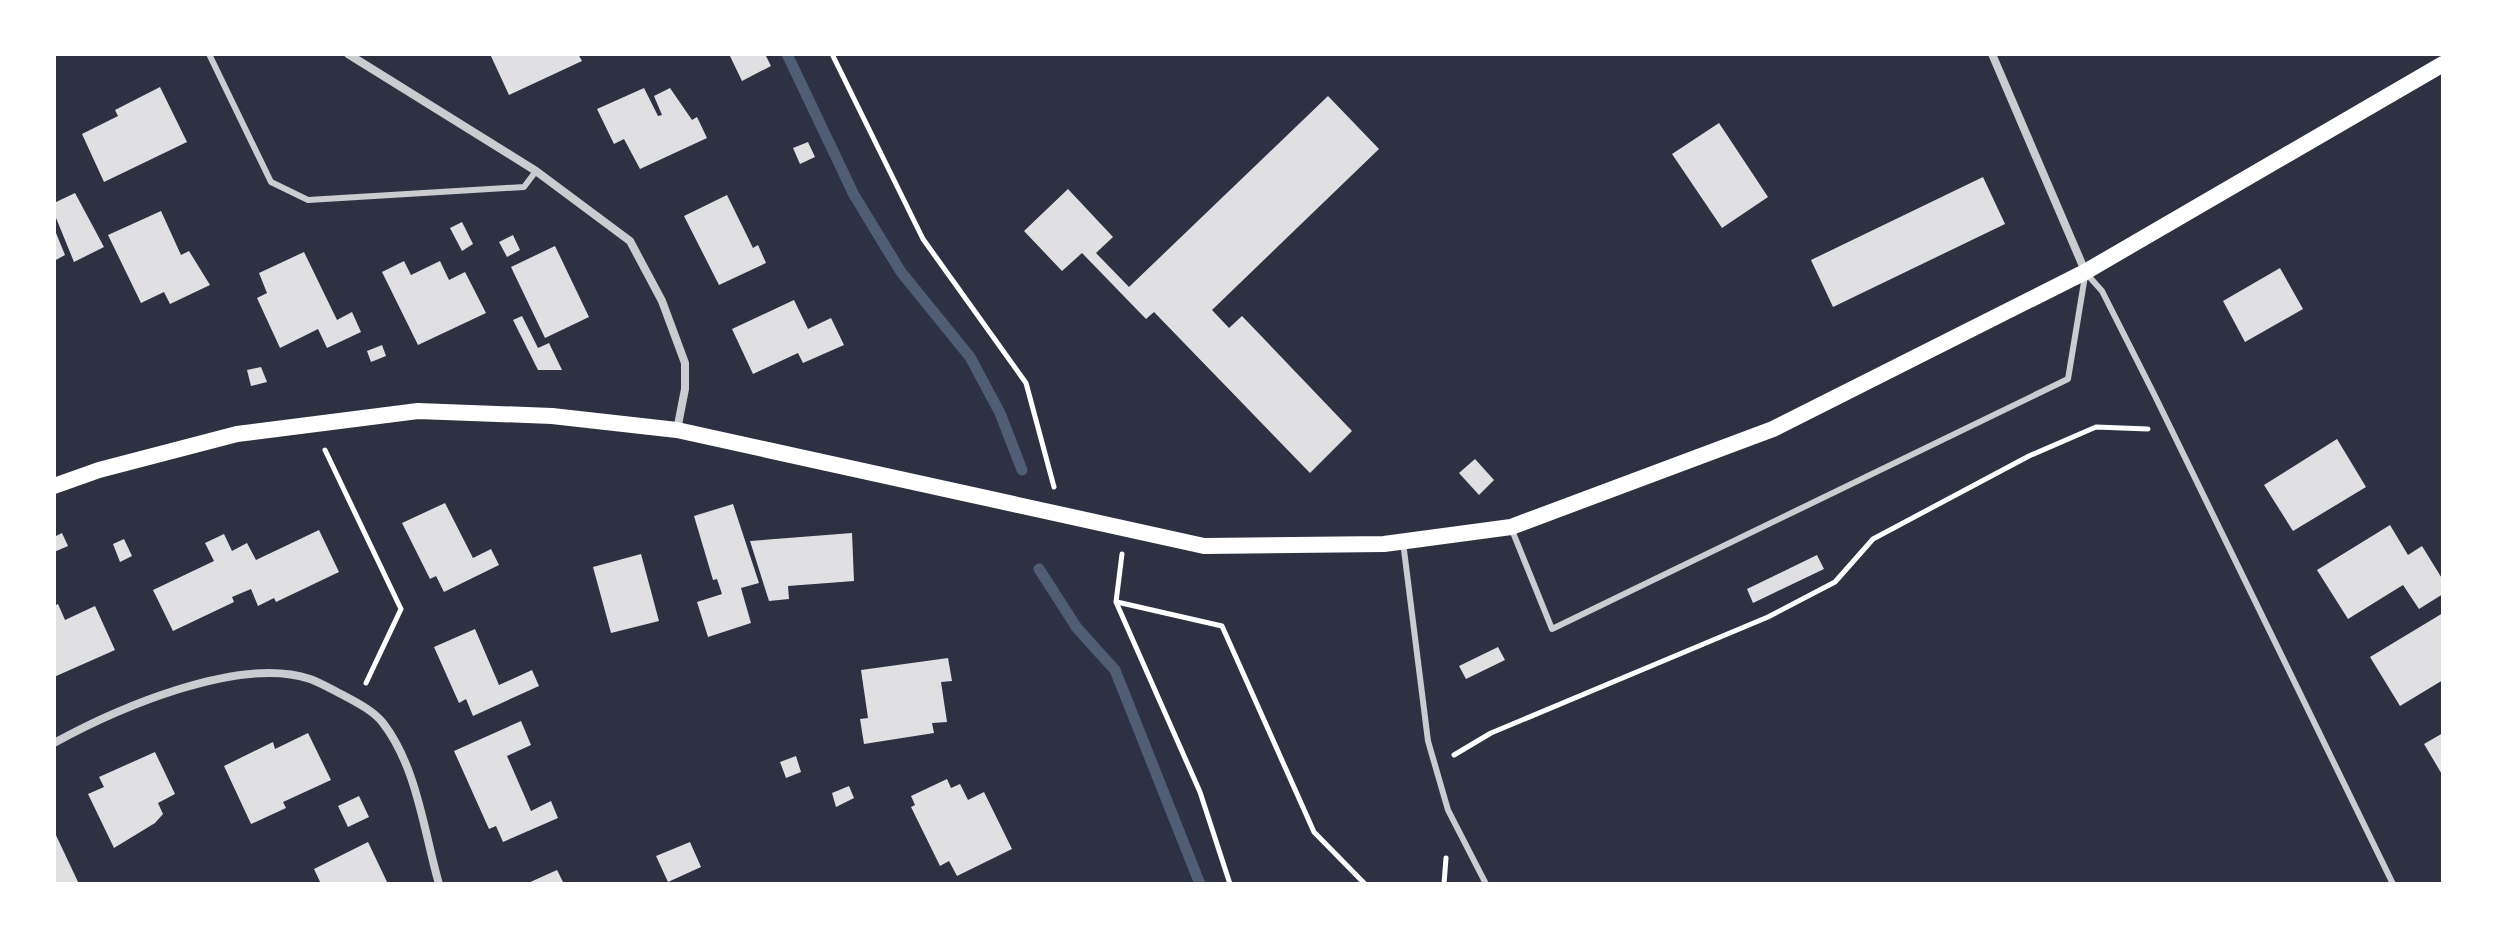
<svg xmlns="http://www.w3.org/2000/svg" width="2497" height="938" font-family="'Golos Text',sans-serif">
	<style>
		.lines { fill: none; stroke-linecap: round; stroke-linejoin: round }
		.stream { stroke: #4f5d75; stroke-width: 11 }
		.building { fill: #e0e0e3 }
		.path { stroke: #fff; stroke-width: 5 }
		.service { stroke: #caccd0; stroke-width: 6 }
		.minor { stroke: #caccd0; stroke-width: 8 }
		.secondary { stroke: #fff; stroke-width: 16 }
	</style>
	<rect width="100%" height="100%" fill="#2d3142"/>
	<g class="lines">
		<g class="stream">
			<path d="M787 54 854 195 901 272 970 357 1000 413 1022 470"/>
			<path d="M1039 569 1077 628 1115 670 1200 884"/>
		</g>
	</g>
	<g class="building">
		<path d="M490 54H578L582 61 509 95Z"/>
		<path d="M729 54H765L771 66 742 81Z"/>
		<path d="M160 87 187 142 104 182 82 134 118 116 115 110Z"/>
		<path d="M644 88 658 116 662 115 654 96 670 88 692 120 697 117 707 138 640 169 624 139 614 144 597 109Z"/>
		<path d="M1328 96 1379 149 1212 310 1229 328 1242 316 1352 431 1310 473 1154 312 1146 319 1082 253 1062 271 1024 231 1068 189 1113 237 1096 253 1129 287Z"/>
		<path d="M1719 123 1768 197 1722 228 1672 154Z"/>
		<path d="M808 142 815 157 800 164 793 148Z"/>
		<path d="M1983 177 2005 224 1833 307 1811 260Z"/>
		<path d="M75 193 104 247 74 262 54 213V203Z"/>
		<path d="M727 195 753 248 758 245 766 263 719 285 684 216Z"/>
		<path d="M161 211 181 255 189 251 210 285 170 304 164 292 141 303 108 235Z"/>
		<path d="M462 222 473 244 462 251 450 228Z"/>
		<path d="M54 228 65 255 54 261Z"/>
		<path d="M513 235 520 250 507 257 499 242Z"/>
		<path d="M555 246 589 317 545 338 511 267Z"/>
		<path d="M304 252 337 320 352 312 361 332 327 348 318 329 280 348 257 298 267 293 259 273Z"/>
		<path d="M404 261 411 275 440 261 449 280 465 272 486 313 418 345 382 272Z"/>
		<path d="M2280 268 2303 309 2245 342 2223 301Z"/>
		<path d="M794 300 808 329 831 318 844 345 803 363 798 353 753 374 732 329Z"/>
		<path d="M522 316 538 348 549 343 562 370H538L513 320Z"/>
		<path d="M382 345 386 356 371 362 367 351Z"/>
		<path d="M261 367 267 382 251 386 247 370Z"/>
		<path d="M2337 439 2366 487 2293 531 2264 485Z"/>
		<path d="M1475 459 1494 480 1479 495 1459 473Z"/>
		<path d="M445 503 473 558 491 549 499 565 444 592 436 576 430 579 402 523Z"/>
		<path d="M733 504 759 583 741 588 751 623 708 637 697 602 722 594 717 579 713 580 694 516Z"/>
		<path d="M2390 525 2408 555 2422 546 2443 580V594L2419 609 2403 585 2348 619 2317 570Z"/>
		<path d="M319 530 339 572 276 602 274 598 258 606 251 589 232 597 234 602 173 631 153 590 214 561 205 543 224 534 232 551 247 543 256 560Z"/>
		<path d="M62 533 68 546 54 552V537Z"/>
		<path d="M852 533 854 581 788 586 789 599 769 601 750 541Z"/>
		<path d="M124 539 132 556 120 562 113 544Z"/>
		<path d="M641 554 659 621 611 633 593 567Z"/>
		<path d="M1817 555 1824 569 1753 603 1747 589Z"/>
		<path d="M58 604 65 620 95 606 115 650 54 677V606Z"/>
		<path d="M2443 613V680L2400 706 2370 657Z"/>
		<path d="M475 629 499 685 532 670 539 686 473 716 466 699 459 703 434 647Z"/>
		<path d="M1498 647 1505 660 1466 679 1459 666Z"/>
		<path d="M948 658 952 681 941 682 947 722 932 723 934 733 864 744 860 719 868 718 861 670Z"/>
		<path d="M521 721 531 745 507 756 531 811 551 801 558 818 503 842 496 826 489 829 454 751Z"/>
		<path d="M308 733 331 780 283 802 286 808 251 824 224 766 273 742 275 749Z"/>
		<path d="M2443 733V776L2424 744Z"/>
		<path d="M155 752 175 794 158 803 163 814 155 823 114 848 88 794 104 787 99 777Z"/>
		<path d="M796 756 801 772 786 778 780 762Z"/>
		<path d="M947 779 951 788 960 784 968 800 984 792 1012 849 957 876 949 861 940 866 911 807 915 805 911 796Z"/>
		<path d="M849 786 854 798 836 807 832 793Z"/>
		<path d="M359 796 369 817 348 827 338 806Z"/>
		<path d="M54 831 79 884H54Z"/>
		<path d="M368 842 388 884H321L314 869Z"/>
		<path d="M690 842 701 867 668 882 656 856Z"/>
		<path d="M557 870 564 884H526Z"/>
	</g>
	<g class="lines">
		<g class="path">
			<path d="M832 54 923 239 1026 383 1054 487"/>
			<path d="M325 450 401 609 366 683"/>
			<path d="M1122 554 1116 602 1200 792 1230 884"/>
			<path d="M1117 602 1222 626 1314 832 1365 884"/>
			<path d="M1454 755 1491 733 1768 617 1835 582 1873 539 2029 456 2096 427 2148 429"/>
			<path d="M1444 884 1446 858"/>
		</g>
		<g class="service">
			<path d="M209 54 271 182 308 200 524 187 536 171"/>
			<path d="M2085 272 2102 291 2155 396 2393 884"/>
			<path d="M1512 530 1552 629 2068 379 2085 276"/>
			<path d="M1403 542 1428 741 1448 810 1486 884"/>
		</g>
		<g class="minor">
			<path d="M348 54 536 171 630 241 662 301 685 363V389L677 430"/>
			<path d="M1992 54 2085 271"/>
			<path d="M54 743C116 709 239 655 310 679 321 683 333 690 343 695 356 702 374 711 383 723 417 767 424 832 439 884"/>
		</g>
		<path class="secondary" d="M54 486 99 470 237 434 418 411 552 416 677 430 1204 546 1384 544 1511 527 1773 429 2085 272 2443 64"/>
	</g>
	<rect width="2497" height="938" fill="none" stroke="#ffffff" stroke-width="112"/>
</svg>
